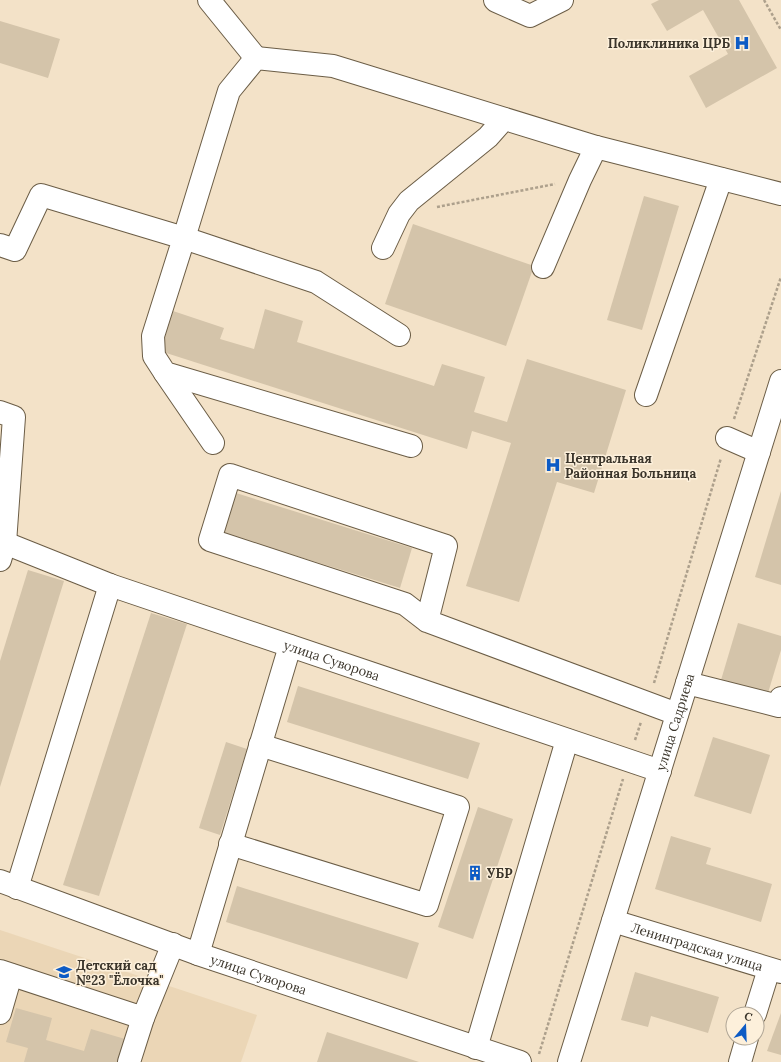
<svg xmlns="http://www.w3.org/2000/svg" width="781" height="1062" font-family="Lora,serif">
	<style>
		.built { fill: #ebd6b6 }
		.building { fill: #d4c4aa }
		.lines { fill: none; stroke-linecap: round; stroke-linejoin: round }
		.minor-casing { stroke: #6b5d46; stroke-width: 24 }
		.path { stroke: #ada08c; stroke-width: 2.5; stroke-dasharray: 3 2; stroke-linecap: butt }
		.minor { stroke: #fff; stroke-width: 22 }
		.labels { text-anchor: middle; stroke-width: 3; stroke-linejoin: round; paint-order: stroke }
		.poi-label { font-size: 13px; font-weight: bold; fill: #3b352b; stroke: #fdf0db; text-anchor: start }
		.street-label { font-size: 13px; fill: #3b352b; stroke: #fdf0db }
	</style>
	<rect width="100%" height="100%" fill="#f3e2c8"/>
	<path class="built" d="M0 930 257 1015 241 1062H0Z"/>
	<g class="building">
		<path d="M659 0H739L777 68 706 108 689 76 728 54 703 10 667 31 651 4Z"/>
		<path d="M0 21 60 39 48 78 0 63Z"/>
		<path d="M644 196 679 206 642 330 607 320Z"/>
		<path d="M413 224 534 266 506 346 385 304Z"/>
		<path d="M265 309 303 321 297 342 434 386 442 364 485 377 474 412 507 422 527 359 626 390 594 493 557 482 519 602 466 586 511 443 472 431 467 449 160 351 173 311 224 328 220 339 254 349Z"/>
		<path d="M781 491V585L755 577Z"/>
		<path d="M236 493 412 548 400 588 223 533Z"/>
		<path d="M28 570 64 581 0 787V661Z"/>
		<path d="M151 613 187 624 99 896 63 885Z"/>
		<path d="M738 623 781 636V650L768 693 721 680Z"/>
		<path d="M298 686 480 743 468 779 287 722Z"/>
		<path d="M713 737 770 755 751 814 694 796Z"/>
		<path d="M226 742 247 749 220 835 199 828Z"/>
		<path d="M478 807 513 819 473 939 438 927Z"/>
		<path d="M671 836 711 848 706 864 772 884 761 922 655 889Z"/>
		<path d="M237 886 419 943 407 979 226 922Z"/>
		<path d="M635 972 719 997 708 1033 651 1016 648 1027 621 1020Z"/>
		<path d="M16 1008 52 1018 46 1040 84 1051 91 1029 125 1039 118 1062H24L28 1048 6 1042Z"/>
		<path d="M781 1013V1055L767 1051Z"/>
		<path d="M327 1032 419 1062H317Z"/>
	</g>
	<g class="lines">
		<defs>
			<g id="minor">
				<path d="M209 0 256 58"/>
				<path d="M495 0 496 1 530 16 562 0"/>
				<path d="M0 245 15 250 41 195 184 238 153 336 154 356 165 373 411 446"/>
				<path d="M383 248 399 214 409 201 488 137 504 119"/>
				<path d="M543 267 580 180 596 147"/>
				<path d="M399 335 316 282 184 238 229 91 256 58 333 66 596 147 781 194"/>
				<path d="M165 373 213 443"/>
				<path d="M646 395 721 179"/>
				<path d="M0 412 14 417 5 543 0 541"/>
				<path d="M727 438 759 452"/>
				<path id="s1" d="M0 560 5 543 110 585 660 771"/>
				<path d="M427 621 446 546 230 475 210 540 405 604 427 621 677 714"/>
				<path d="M687 683 779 706 781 698"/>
				<path d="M230 844 427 905 458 807 260 745"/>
				<path id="s2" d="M0 881 198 954 520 1062"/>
				<path d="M17 888 110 585"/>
				<path id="s3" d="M613 921 781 972"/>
				<path d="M198 954 290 646"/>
				<path d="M0 971 143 1018 173 944"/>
				<path d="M0 1013 11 975"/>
				<path d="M755 1014 769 969"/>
				<path d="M476 1048 567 740"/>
				<path d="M129 1062 143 1018"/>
				<path id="s4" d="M569 1062 781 381"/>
				<path d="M740 1062 747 1038"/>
			</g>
		</defs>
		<use href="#minor" class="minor-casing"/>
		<g class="path">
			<path d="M764 0 781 30"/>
			<path d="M437 207 555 184"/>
			<path d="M734 419 781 277"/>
			<path d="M654 683 721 458"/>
			<path d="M635 740 641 722"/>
			<path d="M539 1054 623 779"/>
		</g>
		<use href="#minor" class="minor"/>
	</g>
	<defs>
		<symbol id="hospital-bare" viewBox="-9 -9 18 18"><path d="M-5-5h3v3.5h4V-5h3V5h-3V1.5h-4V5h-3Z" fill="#0d5bc5" stroke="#fdf0db" stroke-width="2.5" paint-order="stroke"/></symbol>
		<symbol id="building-bare" viewBox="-9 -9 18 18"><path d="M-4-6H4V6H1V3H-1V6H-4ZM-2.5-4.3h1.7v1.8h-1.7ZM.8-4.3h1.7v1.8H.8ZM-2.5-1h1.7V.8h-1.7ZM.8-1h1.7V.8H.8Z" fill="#0d5bc5" stroke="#fdf0db" stroke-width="2.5" paint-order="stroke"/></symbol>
		<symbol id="school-bare" viewBox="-9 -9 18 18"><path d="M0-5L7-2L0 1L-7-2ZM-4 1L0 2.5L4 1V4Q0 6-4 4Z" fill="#0d5bc5" stroke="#fdf0db" stroke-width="2.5" paint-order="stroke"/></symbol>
	</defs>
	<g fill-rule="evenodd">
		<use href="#hospital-bare" x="731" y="32" width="22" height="22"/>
		<use href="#hospital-bare" x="542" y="454" width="22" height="22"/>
		<use href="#building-bare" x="464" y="862" width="22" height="22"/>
		<use href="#school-bare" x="53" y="961" width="22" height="22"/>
	</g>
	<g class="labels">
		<g class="poi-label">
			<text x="730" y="48" text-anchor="end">Поликлиника ЦРБ</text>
			<text x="565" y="463">Центральная<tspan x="565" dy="15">Районная Больница</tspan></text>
			<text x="487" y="878">УБР</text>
			<text x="76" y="970">Детский сад<tspan x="76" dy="15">№23 "Ёлочка"</tspan></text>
		</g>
		<g class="street-label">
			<text dy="5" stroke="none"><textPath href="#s1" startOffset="365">улица Суворова</textPath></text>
			<text dy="5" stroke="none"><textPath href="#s4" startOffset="356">улица Садриева</textPath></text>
			<text dy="5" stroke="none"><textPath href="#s3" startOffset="88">Ленинградская улица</textPath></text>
			<text dy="5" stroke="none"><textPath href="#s2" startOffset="275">улица Суворова</textPath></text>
		</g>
	</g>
	<g transform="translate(745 1026) rotate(19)"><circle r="19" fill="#fdf0db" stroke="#afa595"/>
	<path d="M0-3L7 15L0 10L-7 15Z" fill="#0d5bc5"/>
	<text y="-6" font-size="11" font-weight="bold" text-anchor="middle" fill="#3b352b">С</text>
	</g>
</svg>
